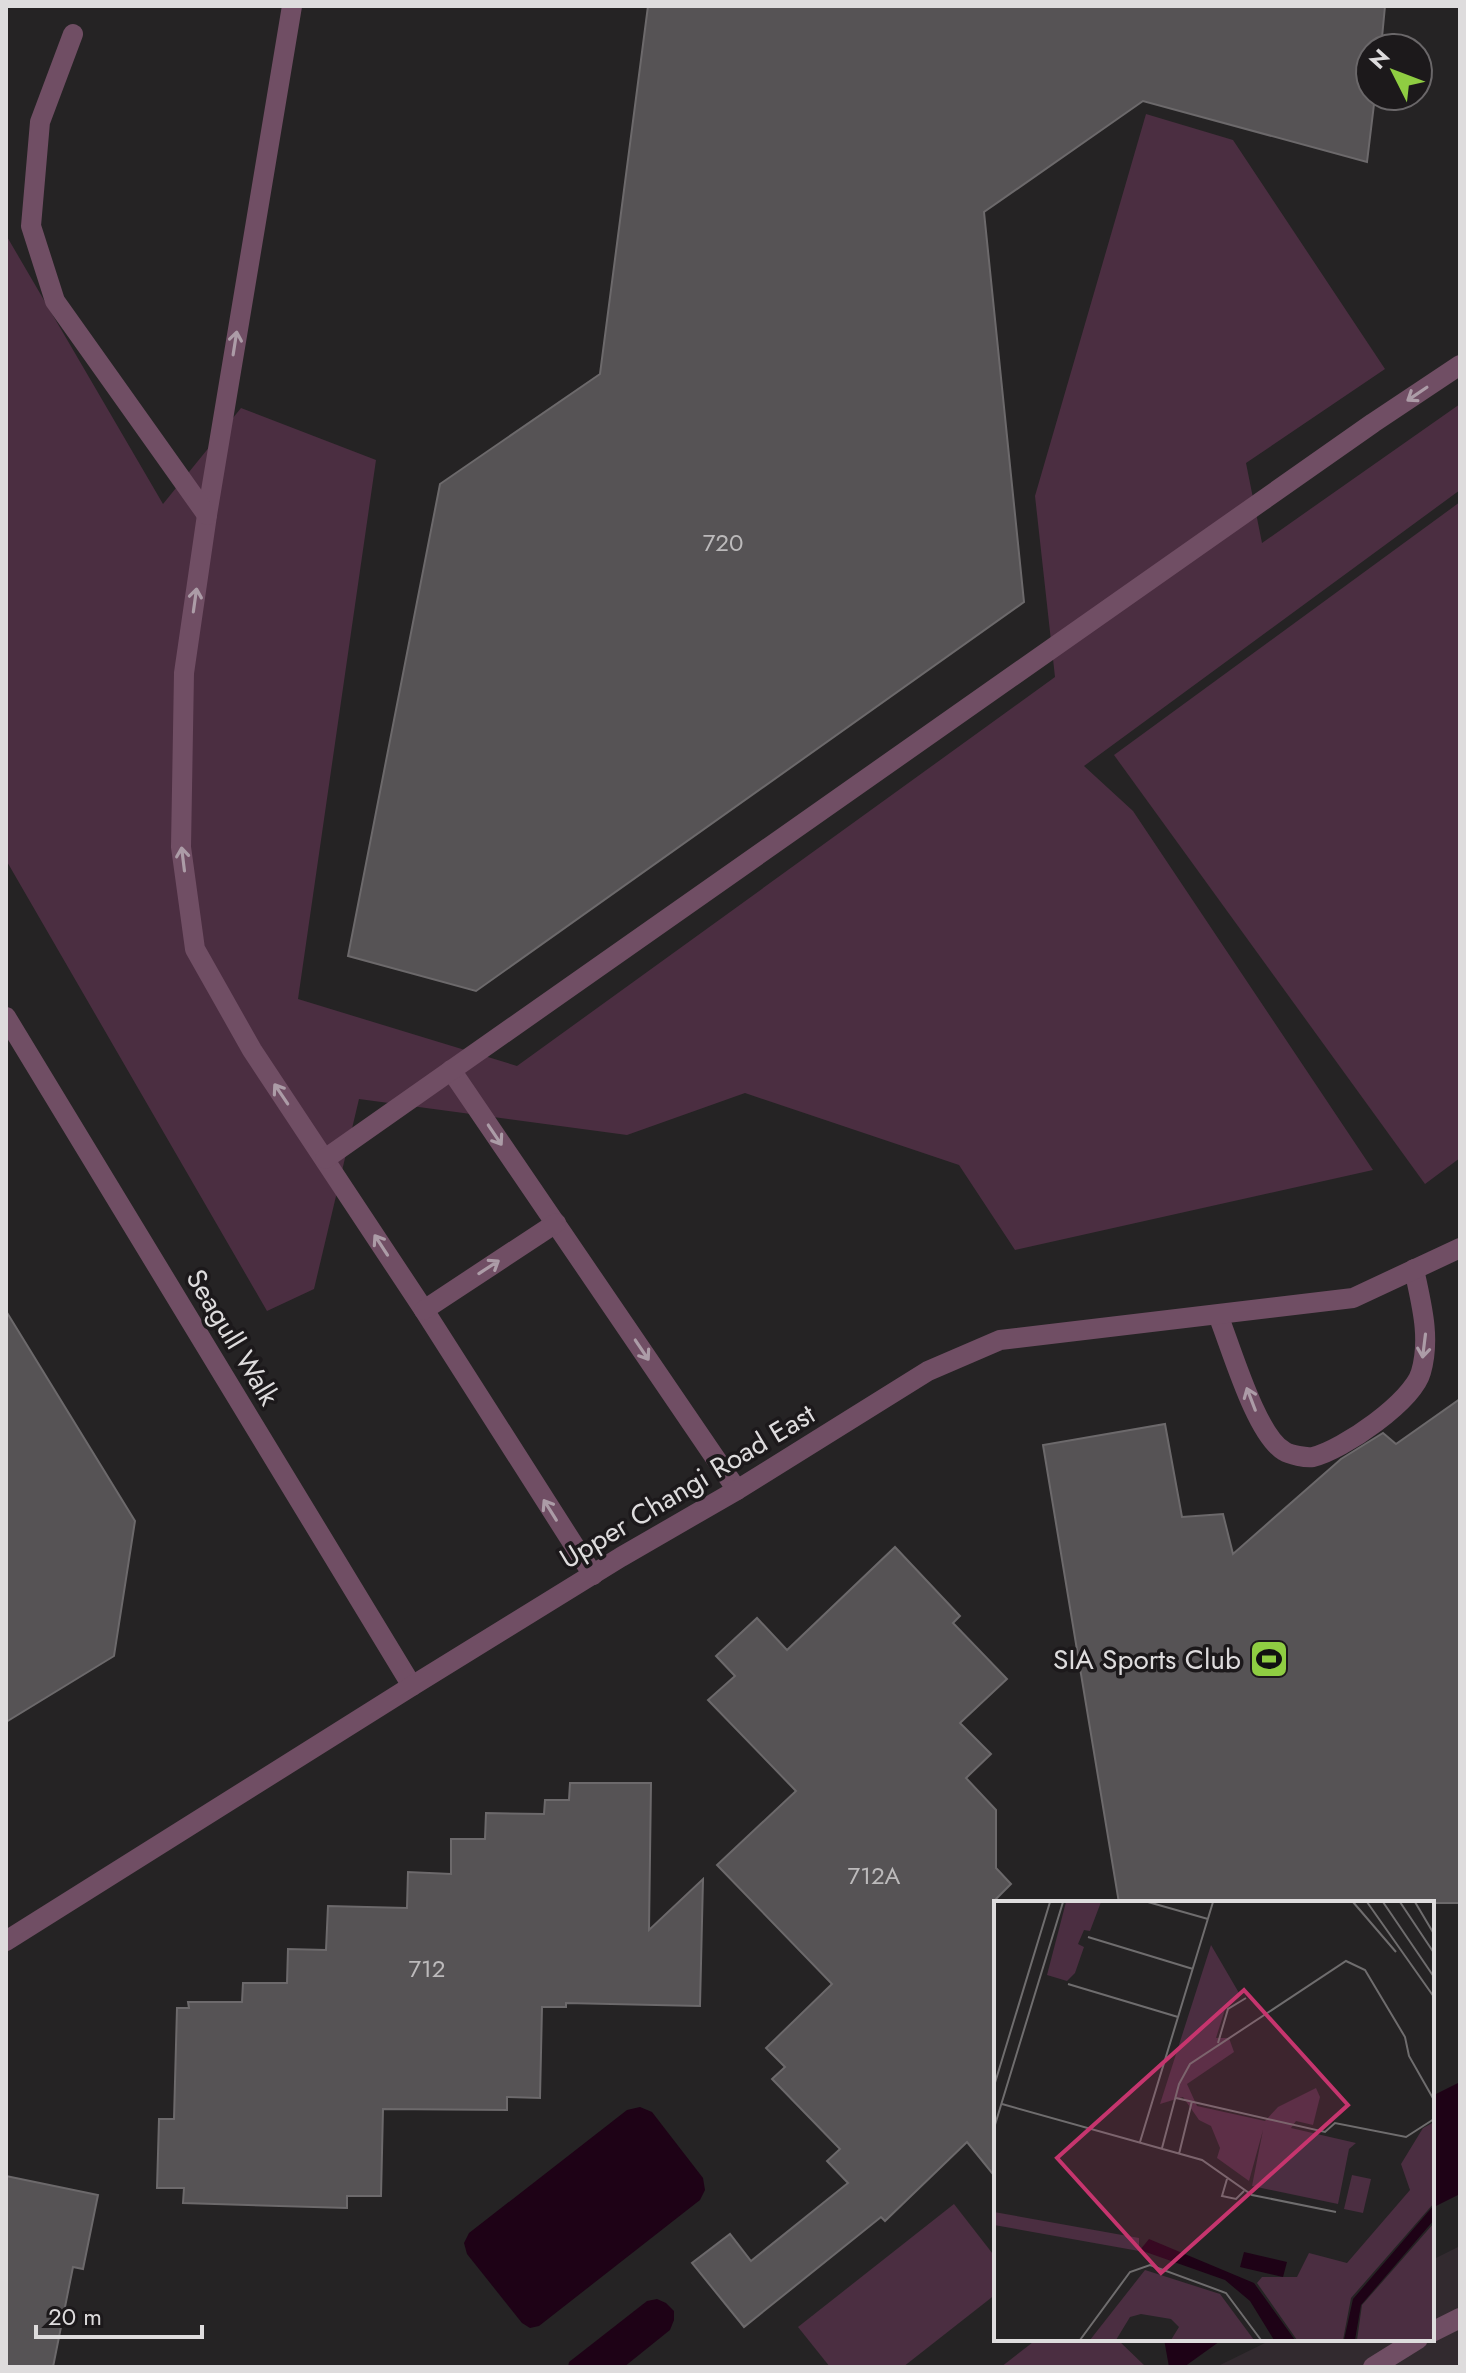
<svg xmlns="http://www.w3.org/2000/svg" width="1466" height="2373" font-family="Jost,sans-serif">
	<style>
		.built { fill: #322a2f }
		.green { fill: #4b2e41 }
		.water { fill: #1e0216 }
		.building { fill: #565355; stroke: #6c696b; stroke-width: 2 }
		.lines { fill: none; stroke-linecap: round; stroke-linejoin: round }
		.minor { stroke: #704e64; stroke-width: 20 }
		.oneway { stroke: #ac9ca7 }
		.labels { text-anchor: middle; stroke-width: 7; stroke-linejoin: round; paint-order: stroke }
		.number-label { font-size: 24px; fill: #bcbabb }
		.street-label { font-size: 28px; fill: #dedcdd; stroke: #1c191b }
		.poi-label { font-size: 28px; fill: #dedcdd; stroke: #1c191b; text-anchor: end }
		.inset-road { fill: none; stroke: #6f6d6e; stroke-width: 2 }
		.view { fill: #c6356e; fill-opacity: 0.15; stroke: #c6356e; stroke-width: 4 }
		.inset-edge { fill: none; stroke: #dedcdd; stroke-width: 4 }
	</style>
	<rect width="100%" height="100%" fill="#252324"/>
	<path class="built" d="M1460 2246V2367H1216L1273 2339H1432V2260Z"/>
	<g class="green">
		<path d="M1146 114 1233 140 1385 369 1246 463 1262 543 1460 404V490L1084 766 1133 811 1373 1170 1015 1250 959 1165 745 1093 627 1135 359 1099 314 1289 267 1311 6 860V235L163 504 241 408 376 460 298 999 517 1066 1055 677 1035 496Z"/>
		<path d="M1460 502V1158L1425 1184 1114 755Z"/>
		<path d="M954 2204 996 2258V2294L903 2367H830L798 2327Z"/>
		<path d="M1037 2339H1117L1146 2367H1001Z"/>
	</g>
	<g class="water">
		<path d="M1460 2082V2194L1432 2208V2096Z"/>
		<path d="M640 2107 652 2112 703 2178 705 2190 700 2200 539 2326 530 2328 522 2323 467 2254 464 2243 469 2233 627 2110Z"/>
		<path d="M657 2299 666 2303 674 2311V2320L670 2330 624 2367H568L569 2362 647 2301Z"/>
		<path d="M1164 2339H1223L1184 2367H1169Z"/>
	</g>
	<g class="building">
		<path d="M648 6H1385L1381 48H1370V96H1375L1367 162 1143 101 984 212 1024 602 476 991 348 956 440 484 600 374Z"/>
		<path d="M6 1311 135 1521 114 1656 6 1722Z"/>
		<path d="M1460 1399V1903H1119L1043 1445 1165 1424 1182 1517 1223 1514 1233 1554 1341 1459 1383 1433 1396 1444Z"/>
		<path d="M895 1547 960 1616 953 1623 1007 1679 960 1723 991 1754 966 1778 996 1810V1868L1011 1884 996 1899V2178L967 2142 885 2221 881 2217 744 2327 692 2263 730 2234 751 2261 848 2183 827 2161 840 2149 772 2079 785 2067 766 2048 832 1984 717 1865 796 1791 708 1700 735 1676 716 1656 757 1618 787 1650Z"/>
		<path d="M570 1783H651L649 1930 703 1879 700 2006 566 2003V2007H542L540 2098 507 2097V2110L383 2109 381 2196H347V2208L183 2203 184 2188H157L159 2119H174L177 2008H189L188 2002H242L243 1983H287L288 1949 326 1950 328 1906 407 1908 408 1872 451 1874V1839H485L486 1813 544 1814 545 1800H569Z"/>
		<path d="M6 2176 98 2195 83 2269 73 2267 53 2367H6Z"/>
	</g>
	<g class="lines">
		<g class="minor">
			<path d="M292 6 207 515 184 673 181 847 195 949 252 1050 424 1310 593 1575"/>
			<path d="M73 34 40 122 31 226 55 301 207 515"/>
			<path d="M6 1017 412 1686"/>
			<path d="M451 1070 737 1490"/>
			<path d="M325 1159 1373 423 1460 365"/>
			<path d="M424 1310 556 1223"/>
			<path d="M1218 1315C1231 1347 1256 1435 1284 1451 1290 1455 1306 1458 1313 1457 1343 1450 1413 1401 1421 1372 1431 1337 1421 1303 1414 1269"/>
			<path d="M6 1941 412 1686 621 1557 737 1490 928 1371 1000 1340 1353 1298 1460 1248"/>
			<path d="M1432 2332 1460 2318"/>
			<path d="M1373 2367 1418 2339"/>
		</g>
	</g>
	<defs><path id="oneway-shaft" d="M-6 0H5M1.5-3L5.5 0L1.5 3" fill="none" stroke-width="1.6" stroke-linecap="round" stroke-linejoin="round" transform="scale(2)"/></defs>
	<g class="oneway">
		<use href="#oneway-shaft" transform="translate(235 343) rotate(-81)"/>
		<use href="#oneway-shaft" transform="translate(1417 394) rotate(146)"/>
		<use href="#oneway-shaft" transform="translate(195 600) rotate(-82)"/>
		<use href="#oneway-shaft" transform="translate(183 859) rotate(-97)"/>
		<use href="#oneway-shaft" transform="translate(281 1094) rotate(-124)"/>
		<use href="#oneway-shaft" transform="translate(495 1135) rotate(56)"/>
		<use href="#oneway-shaft" transform="translate(381 1245) rotate(-123)"/>
		<use href="#oneway-shaft" transform="translate(489 1267) rotate(-33)"/>
		<use href="#oneway-shaft" transform="translate(1424 1346) rotate(97)"/>
		<use href="#oneway-shaft" transform="translate(642 1350) rotate(56)"/>
		<use href="#oneway-shaft" transform="translate(1251 1399) rotate(-111)"/>
		<use href="#oneway-shaft" transform="translate(550 1510) rotate(-122)"/>
	</g>
	<defs>
		<symbol id="stadium-square" viewBox="-11 -11 22 22"><rect x="-9" y="-9" width="18" height="18" rx="4" fill="#8fcd42" stroke="#1c191b"/><path d="M0-5a6.5 5 0 1 0 0 10a6.5 5 0 1 0 0-10ZM-3.5-1.8h7v3.6h-7Z" fill="#111"/></symbol>
	</defs>
	<g fill-rule="evenodd">
		<use href="#stadium-square" x="1247" y="1637" width="44" height="44"/>
	</g>
	<g class="labels">
		<g class="number-label">
			<text x="723" y="551">720</text>
			<text x="874" y="1884">712A</text>
			<text x="427" y="1977">712</text>
		</g>
		<g class="street-label">
			<text transform="translate(233 1337) rotate(59)" y="10">Seagull Walk</text>
			<text transform="translate(687 1486) rotate(-31)" y="10">Upper Changi Road East</text>
		</g>
		<g class="poi-label">
			<text x="1241" y="1669">SIA Sports Club</text>
		</g>
	</g>
	<g transform="translate(994 1901)">
		<rect width="440" height="440" fill="#252324"/>
		<path d="M72 1H107L96 30 90 29 84 43 90 46 81 72 73 80 53 74ZM217 44 245 92 232 105 222 137H235L240 151 193 183 203 205 271 220 284 206 322 187 326 196 319 224 302 220 297 227 362 242 355 248 344 303 258 285 269 229 255 280 223 257 226 247 217 225 205 219 189 196 166 203ZM440 221V302L357 397 349 439H303L263 382 268 376H303L315 352 353 362 416 289 407 263 429 227ZM358 274 377 278 369 312 350 308ZM0 311 145 337V350L0 324ZM440 322V439H363L368 404ZM151 369 226 393 260 439H177L185 426 177 418 147 413 136 416 122 439H96Z" fill="#4b2e41"/>
		<path d="M440 304V319L367 404 361 439H350L359 398ZM155 338 260 382 301 439H280L256 400 231 379 146 349ZM250 351 293 361 289 376 246 366Z" fill="#1e0216"/>
		<path class="inset-road" d="M154 1 214 18M359 1 402 51M373 1 440 96M389 1 440 76M406 1 440 52M421 1 440 33M94 36 199 68M74 83 184 116M224 142 234 108 252 97M0 185 56 1M182 197 331 231 341 222 412 236 440 218M8 203 208 259 258 294 342 311M0 227 69 1M146 241 219 1M168 247 185 183 196 163 352 60 371 69 411 136 415 155 440 199M185 253 198 200M233 278 228 295 242 298 250 290M86 439 136 371 156 364 232 392 267 439"/>
		<path class="view" d="M250 89 354 204 167 372 63 257Z"/>
		<rect width="440" height="440" class="inset-edge"/>
	</g>
	<rect width="1466" height="2373" fill="none" stroke="#dedcdd" stroke-width="16"/>
	<g transform="translate(1394 72) rotate(312)"><circle r="38" fill="#1c191b" stroke="#6a6769" stroke-width="2"/>
	<path d="M0-6L14 30L0 20L-14 30Z" fill="#8fcd42"/>
	<text y="-12" font-size="22" font-weight="bold" text-anchor="middle" fill="#dedcdd">N</text>
	</g>
	<path d="M36 2325v12h166v-12" fill="none" stroke="#dedcdd" stroke-width="4"/>
	<text x="48" y="2325" font-size="24" fill="#dedcdd" stroke="#1c191b" stroke-width="6" paint-order="stroke">20 m</text>
</svg>
